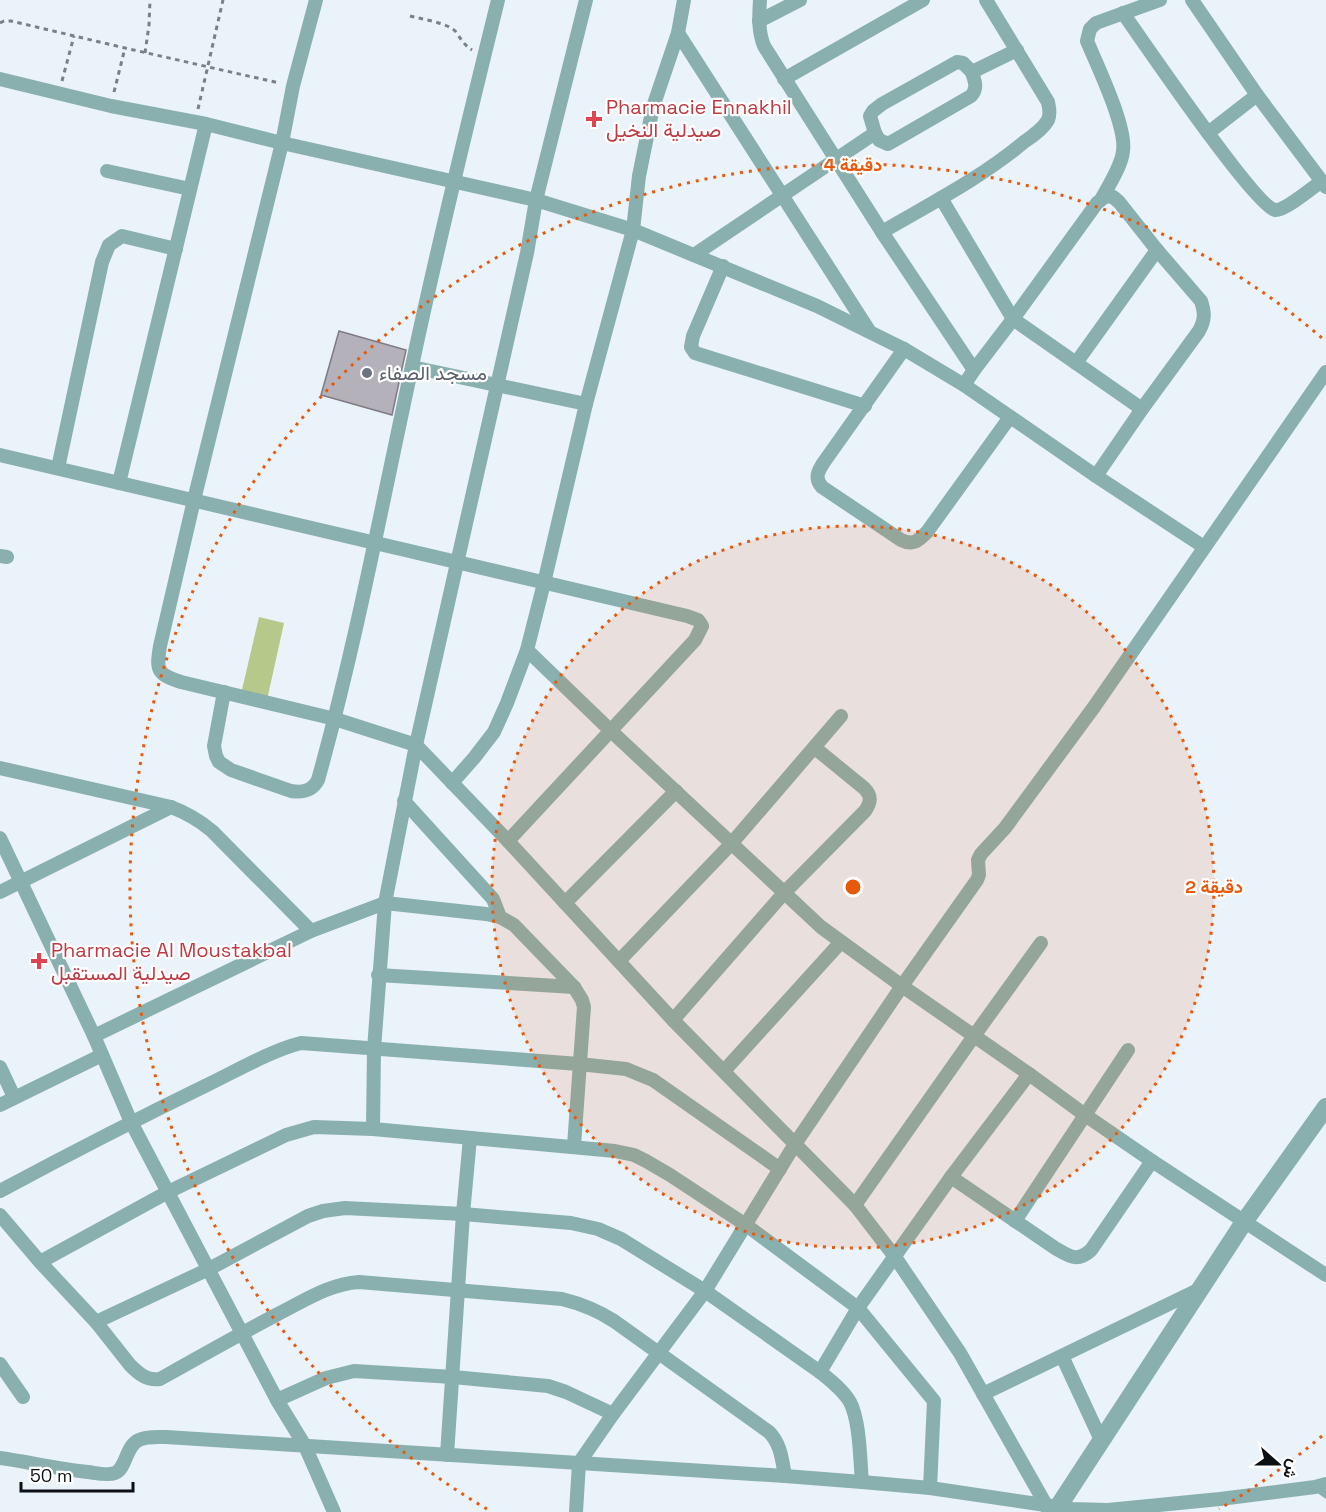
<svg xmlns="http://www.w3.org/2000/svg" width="1326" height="1512" font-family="'Space Grotesk',Vazirmatn,sans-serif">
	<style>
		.green { fill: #b7c88b }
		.building { fill: #b4b1bb; stroke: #7f7b85; stroke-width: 1.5 }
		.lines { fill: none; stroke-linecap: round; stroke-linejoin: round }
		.path { stroke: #7a8085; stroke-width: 3; stroke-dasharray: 4.5 4.5; stroke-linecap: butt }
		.service { stroke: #89b0ae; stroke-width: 7 }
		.minor { stroke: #89b0ae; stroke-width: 14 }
		.tertiary { stroke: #89b0ae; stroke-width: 18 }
		.ring { fill: none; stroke: #e8590c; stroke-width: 3; stroke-dasharray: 3 6 }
		.health-dot { fill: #e0444e; stroke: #fff; stroke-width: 2 }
		.worship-dot { fill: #6b7280; stroke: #fff; stroke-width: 2 }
		.labels { text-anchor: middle; stroke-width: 4.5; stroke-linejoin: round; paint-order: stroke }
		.health-label { font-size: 20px; fill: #be3a42; stroke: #fff; text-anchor: start }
		.worship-label { font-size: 20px; fill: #5b616d; stroke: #fff; text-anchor: start }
		.centre { fill: #e8590c; stroke: #fff; stroke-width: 3 }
		.ring-label { font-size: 18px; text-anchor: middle; font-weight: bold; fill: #e8590c; stroke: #fff; stroke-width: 4.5; stroke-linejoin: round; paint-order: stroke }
	</style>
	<rect width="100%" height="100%" fill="#eaf2fa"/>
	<path class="green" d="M259 617 284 623 267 700 241 694Z"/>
	<path class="building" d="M339 331 406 350 392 415 321 395Z"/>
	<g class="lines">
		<g class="path">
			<path d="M410 16C421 19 449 23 456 32 461 39 464 45 472 50"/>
			<path d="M0 23 4 21H11L125 48 279 83"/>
			<path d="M145 53 149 25 150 0"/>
			<path d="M62 81 74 36"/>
			<path d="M114 92 125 48"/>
			<path d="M198 109 223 0"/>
		</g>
		<path class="service" d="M1315 1487 1326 1495"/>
		<g class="minor">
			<path d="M316 0 293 86 282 143 194 500 160 646C156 671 157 674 181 682L335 719 416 745 508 841 673 1020 855 1205 895 1257 960 1353 1046 1505"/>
			<path d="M760 0C759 16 758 31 764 46L882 232C930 204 981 178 1024 142 1033 136 1043 129 1048 120 1051 113 1049 108 1048 102L986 0"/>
			<path d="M1192 0 1257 95 1326 187"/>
			<path d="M1123 13C1142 40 1255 206 1275 210 1285 211 1313 187 1322 181"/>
			<path d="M759 21 800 0"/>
			<path d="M678 33 868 329"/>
			<path d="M0 79 111 106 206 124 282 143 536 200 633 230 817 306 904 349 964 385 1096 476 1204 547"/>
			<path d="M784 79 923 0"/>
			<path d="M875 133 879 140 888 144 971 96C978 88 975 82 972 72"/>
			<path d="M1208 133 1257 95"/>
			<path d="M107 171 190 189"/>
			<path d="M941 198 1013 319 1142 409"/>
			<path d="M1102 198C1109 185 1122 165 1123 151 1127 127 1097 65 1087 41L1090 29 1096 23 1160 0"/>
			<path d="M882 232 974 370"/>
			<path d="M694 255 875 133 870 116 873 111 882 104 957 62 963 63 972 72 1017 50"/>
			<path d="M723 266 693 336 691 347 695 353 865 406"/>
			<path d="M904 349 824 462C818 471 814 478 822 487L901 540C913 546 918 541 927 532L1010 417"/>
			<path d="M1076 363 1157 250"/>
			<path d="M412 367 586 404 544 583 527 650 507 703 494 732 474 758 452 783"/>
			<path d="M964 385 974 370 1013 319 1097 203 1106 196 1113 197 1119 202 1157 250 1201 301C1205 313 1205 320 1199 331L1142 409 1096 476"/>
			<path d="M586 404 633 230 639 176 653 107 678 33 684 0"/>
			<path d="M0 455 687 616 698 620 702 626 695 640 508 841"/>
			<path d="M58 468 102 262 109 245 122 236 176 249"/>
			<path d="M119 483 206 124"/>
			<path d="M0 556 7 557"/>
			<path d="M527 650 611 731 821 927 902 986 1029 1074 1085 1115 1152 1161 1326 1275"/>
			<path d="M224 692 214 746 216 756 219 762 231 770 291 791C303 793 312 791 318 780 356 644 382 504 412 366 438 243 468 122 498 0"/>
			<path d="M0 768 171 807C187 813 199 820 212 831L311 931"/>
			<path d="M404 801 493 899 500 917"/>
			<path d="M0 838 94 1036 131 1122 277 1400 305 1446 334 1512"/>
			<path d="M0 892 171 807"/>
			<path d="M565 903 676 791"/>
			<path d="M619 961 731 844 841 716"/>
			<path d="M378 975 574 987"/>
			<path d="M673 1020 784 893 865 811C871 802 872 796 864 788L815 748"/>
			<path d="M94 1036 311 931 385 903 486 914 500 917 514 925 574 987 582 1000 584 1007 574 1146"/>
			<path d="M0 1067 14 1097"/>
			<path d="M724 1071 841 942"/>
			<path d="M0 1105 102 1055"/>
			<path d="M373 1129 374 1049 385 903 416 745 527 253 536 200 586 0"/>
			<path d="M951 1177 1055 1248C1069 1256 1077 1263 1091 1250L1152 1161"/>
			<path d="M0 1191C69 1154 139 1118 209 1084 238 1070 270 1051 301 1043L579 1064 626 1069 653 1080 780 1169"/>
			<path d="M855 1205 974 1036 1041 943"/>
			<path d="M0 1215 40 1262 96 1322 130 1365C139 1374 147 1381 160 1379 199 1357 238 1335 278 1314 304 1301 329 1284 359 1282L562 1299C582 1304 597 1310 614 1321L769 1432C781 1444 782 1460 785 1476"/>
			<path d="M1015 1221 1128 1050"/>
			<path d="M40 1262 168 1192 286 1135 314 1127 373 1129 615 1151 634 1155 646 1161 670 1175 746 1225 858 1308 934 1401 930 1488"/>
			<path d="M96 1322 209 1269 308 1216 323 1211 345 1208 463 1214 571 1223 598 1229 621 1239 705 1291 820 1372 858 1308 951 1177 1029 1074"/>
			<path d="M1062 1356 1101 1440"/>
			<path d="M0 1364 23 1397"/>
			<path d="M820 1372C830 1380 843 1390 850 1402 860 1421 860 1460 862 1482"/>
			<path d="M983 1394 1200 1289"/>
			<path d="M277 1400 326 1378 354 1371 453 1377 548 1386 566 1392 613 1414"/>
			<path d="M447 1455 463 1214 470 1138"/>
			<path d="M0 1458C29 1462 58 1469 88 1472 96 1473 108 1476 115 1473 126 1469 126 1445 139 1440 146 1436 158 1437 166 1437L785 1476 862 1482 930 1488 1072 1509 1108 1510 1220 1499 1315 1487 1326 1484"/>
			<path d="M576 1512 579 1463 613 1414 705 1291 795 1144 902 986 977 880 979 875 978 860 981 854 1005 828 1094 707 1326 372"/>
		</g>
		<path class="tertiary" d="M1050 1512 1058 1507 1244 1222 1326 1107"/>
	</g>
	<circle cx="853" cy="887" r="361" fill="#e8590c" fill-opacity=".12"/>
	<g class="ring">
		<circle cx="853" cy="887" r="361"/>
		<path d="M1322 1436A722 722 0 0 1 1219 1509M487 1509A722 722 0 1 1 1322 338"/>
	</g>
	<g class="health-dot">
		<path d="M591 110h6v6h6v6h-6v6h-6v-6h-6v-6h6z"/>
		<path d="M36 952h6v6h6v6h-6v6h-6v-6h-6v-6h6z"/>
	</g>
	<circle class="worship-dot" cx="367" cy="373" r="6"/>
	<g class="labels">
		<g class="health-label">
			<text x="606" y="114">Pharmacie Ennakhil<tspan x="606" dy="23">صيدلية النخيل</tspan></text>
			<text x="51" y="957">Pharmacie Al Moustakbal<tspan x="51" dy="23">صيدلية المستقبل</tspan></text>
		</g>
		<g class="worship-label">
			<text x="379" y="380">مسجد الصفاء</text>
		</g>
	</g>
	<circle cx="853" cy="887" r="9" class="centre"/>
	<g class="ring-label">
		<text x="853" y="171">4 دقيقة</text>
		<text x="1214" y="893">2 دقيقة</text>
	</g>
	<g transform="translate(1278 1464) rotate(111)" stroke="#ffffff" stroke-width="4.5" paint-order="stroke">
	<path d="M0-4.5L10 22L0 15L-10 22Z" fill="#0d1013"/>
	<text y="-9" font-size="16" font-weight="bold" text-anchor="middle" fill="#0d1013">ش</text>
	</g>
	<path d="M21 1482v9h112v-9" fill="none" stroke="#0d1013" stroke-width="3"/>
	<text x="30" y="1482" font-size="18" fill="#0d1013" stroke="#ffffff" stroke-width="4.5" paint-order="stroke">50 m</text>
</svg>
